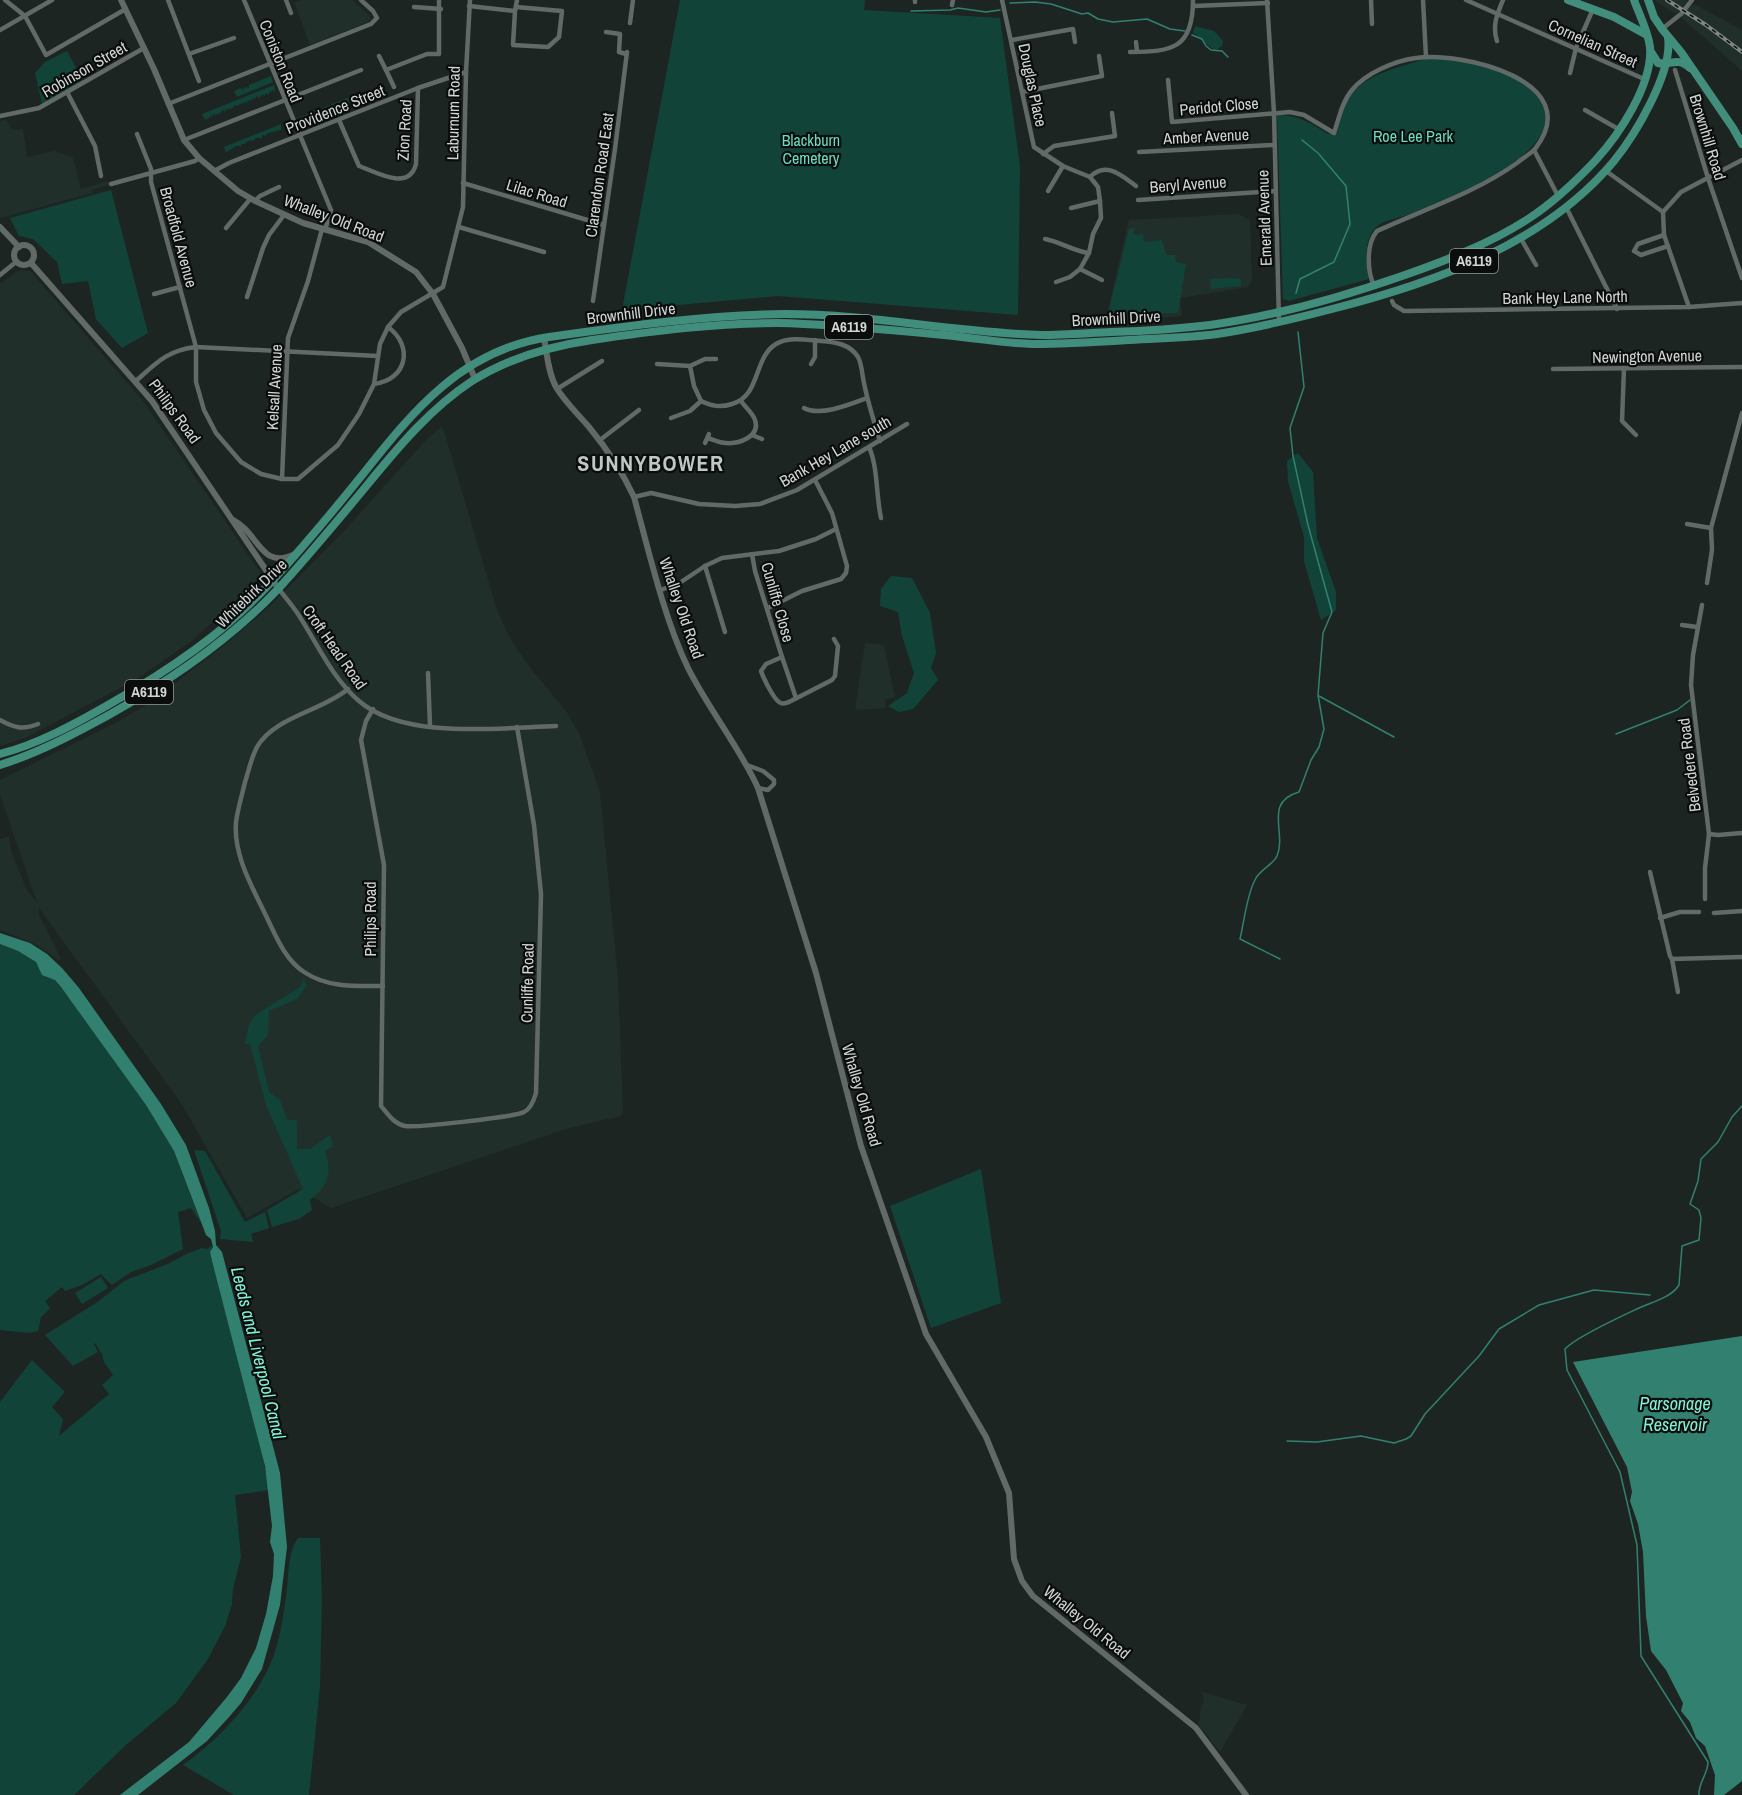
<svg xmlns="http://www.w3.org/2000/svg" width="1742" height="1795" font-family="'Archivo Narrow',sans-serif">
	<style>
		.built { fill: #212f2b }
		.green { fill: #124339 }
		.water { fill: #328170 }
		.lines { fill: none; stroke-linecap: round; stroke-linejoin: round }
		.stream { stroke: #328170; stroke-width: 1.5 }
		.minor { stroke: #626a68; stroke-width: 4.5 }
		.tertiary { stroke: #626a68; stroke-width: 6 }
		.trunk { stroke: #428e7d; stroke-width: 8 }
		.rail-casing { stroke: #7f8584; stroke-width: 4 }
		.rail { stroke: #0a0d0c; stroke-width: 1.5; stroke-dasharray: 4.5; stroke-linecap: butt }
		.labels { text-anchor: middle; stroke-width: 4.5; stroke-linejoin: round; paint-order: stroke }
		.shield { fill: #0a0d0c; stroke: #959998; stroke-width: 1.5 }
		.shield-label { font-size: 15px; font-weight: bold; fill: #d1d5d4 }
		.street-label { font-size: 16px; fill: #d1d5d4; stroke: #0a0d0c }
		.park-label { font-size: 16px; fill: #6bddc2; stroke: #0a0d0c }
		.water-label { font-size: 18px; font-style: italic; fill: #81f2d7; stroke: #0a0d0c }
		.district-label { font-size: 22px; font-weight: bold; letter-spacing: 1.5px; fill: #bec8c5; stroke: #0a0d0c }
	</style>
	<rect width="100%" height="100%" fill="#1d2523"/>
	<g class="built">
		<path d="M300 0H352L369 15 371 19 368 22 310 45 294 2Z"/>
		<path d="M1654 0H1688L1676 14Z"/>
		<path d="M1694 4 1742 30V71L1681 17 1689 6Z"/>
		<path d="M6 120 13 130 23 129 27 157 55 151 73 158 81 189 108 181 109 185 92 190V193L0 218V121Z"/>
		<path d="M1238 214 1250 220 1252 280 1248 287 1180 298 1182 316 1105 323 1129 220Z"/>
		<path d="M19 270 30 271 143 401 262 575 227 609 189 643 135 680 25 738 0 746V284Z"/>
		<path d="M441 427 444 431 497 610 509 637 528 665 566 711 579 733 600 792 618 979 623 1112 621 1116 569 1128 331 1208 299 1189 247 1218 181 1103 39 908V915L61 959 59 960 35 944 0 930V839L9 836 12 854 27 890 37 903 0 794V780L115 723 145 706 226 644 270 606 344 531 426 440Z"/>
		<path d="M865 643 884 645 895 698 885 699V708L855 710Z"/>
		<path d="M1202 1692 1247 1705 1220 1752 1199 1725 1201 1705 1204 1702Z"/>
	</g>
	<g class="green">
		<path d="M680 0H865L864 10 1000 18 1020 166 1018 315 778 296 622 310Z"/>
		<path d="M1195 26 1214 31 1223 41 1222 46 1216 50C1206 47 1202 37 1193 33Z"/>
		<path d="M67 51 83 81 42 104 35 73 45 62Z"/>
		<path d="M1428 58C1458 61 1501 63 1525 83 1529 87 1533 92 1537 97 1582 148 1443 201 1410 214 1401 218 1388 219 1380 224 1362 236 1366 262 1369 279L1289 301 1283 299 1277 115C1298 115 1311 123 1328 134L1338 132C1337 126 1339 121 1341 114 1353 75 1395 69 1428 58Z"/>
		<path d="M271 76 273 82 237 97 234 91 241 88 243 90 244 87 247 89 246 86 249 88V85Z"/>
		<path d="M274 85 275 92 272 90 271 93 270 91 268 95 265 93V96L262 94 263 97 260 95V98L257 96 255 99 253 98 252 101 250 99V102L248 100 247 103 244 102 243 104 241 103 240 106 239 103 238 106 234 105V108L233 106 232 109 228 108 229 110 225 109 226 112 222 110 221 114 219 112 218 115 215 113 216 116 213 114 211 118 210 115 209 118 205 120 202 114Z"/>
		<path d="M360 93 362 98H356L357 100H352L350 103 345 102 332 109 330 108 329 111 322 112V114L318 113 312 118 311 116 305 121 301 120 300 123 298 118Z"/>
		<path d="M281 124V130L268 133 265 136 262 135V138H255V140L248 141 244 144H241L242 146H236L226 152 224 147Z"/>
		<path d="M111 190 148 333 122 348 96 319 88 281 62 284 57 262 33 239 19 236 10 218Z"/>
		<path d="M1134 228V235L1143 234 1144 242 1162 240 1166 255H1175L1176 262 1186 264 1178 313 1108 314 1129 229Z"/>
		<path d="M1231 278 1241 279V286L1211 289 1210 279Z"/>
		<path d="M1298 453 1313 472 1317 538 1336 592V610L1321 620 1304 561V537L1288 481 1287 461Z"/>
		<path d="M891 576 912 578 930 613 936 653 931 668 938 680 913 709 899 712 888 706 907 693 914 673 902 636 898 612 880 606 881 589Z"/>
		<path d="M0 944 18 951 36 962 39 969 55 980 75 1005 146 1105 174 1151 201 1223 191 1208 178 1212 183 1249 151 1265 131 1272 112 1285 101 1274 82 1285 65 1291 62 1287 45 1301 50 1308 41 1317 38 1331 30 1333 0 1330Z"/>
		<path d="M304 979 307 985 297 999 269 1011 268 1035 258 1046 269 1092 280 1100 287 1119 297 1121V1149H310L330 1135 333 1146 325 1151C332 1173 329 1185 310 1200L312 1210 299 1219 272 1227 267 1210 303 1189 266 1105 250 1044H245L249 1024 254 1016 300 987Z"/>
		<path d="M194 1150 205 1151 245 1222 265 1212 269 1228 251 1234 253 1242 220 1239 221 1231Z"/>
		<path d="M981 1169 1001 1303 931 1328 890 1206Z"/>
		<path d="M213 1245 210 1253 212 1261 259 1437 269 1490 235 1495 241 1557 233 1589 232 1604 225 1626 208 1659 176 1703 127 1744 74 1795H0V1402L32 1360 64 1391V1393L52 1407 63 1419 59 1436 109 1394 102 1385 113 1375 104 1362 102 1354 95 1343 94 1344 98 1352 73 1366 45 1335 99 1301 124 1281 170 1263 186 1254 202 1248 207 1249Z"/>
		<path d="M101 1277 108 1288 82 1304 75 1293Z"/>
		<path d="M298 1538H320L322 1597 320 1686 309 1795H234L183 1765C219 1739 255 1702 272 1660 280 1640 283 1617 286 1596 289 1578 287 1553 298 1538Z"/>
	</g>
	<g class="water">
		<path d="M0 933 30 943 47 954 62 968 79 988 161 1104 186 1145 209 1208 215 1231 216 1245 222 1252 280 1473 287 1547 280 1605 262 1669 241 1703 229 1717 207 1741 138 1795H120L189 1742 227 1697 241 1678 256 1648 266 1614 273 1576 274 1554 270 1542 272 1526 265 1466 212 1261 210 1252 213 1247 211 1239 206 1235 174 1151 146 1105 61 987 55 980 42 975 36 962 18 951 0 944Z"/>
		<path d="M1742 1336V1781L1724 1795H1714L1715 1775 1705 1746 1696 1738 1690 1722 1681 1711 1683 1703 1666 1670 1651 1651 1646 1616 1643 1552 1638 1524 1630 1501 1632 1492 1627 1467 1573 1362Z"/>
	</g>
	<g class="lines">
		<g class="stream">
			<path d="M1010 3 1035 2 1051 4 1082 14 1088 13 1098 19 1113 22 1147 19 1170 29 1185 31"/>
			<path d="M911 11 950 10 958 8 986 12 1000 10"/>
			<path d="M1192 35 1202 39 1206 46 1211 50 1222 51 1228 57"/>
			<path d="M1296 293 1300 279 1334 262 1350 224 1346 186 1318 153 1302 140"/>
			<path d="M1319 696 1394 737"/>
			<path d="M1616 734 1677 710 1690 700"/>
			<path d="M1280 959 1240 939C1244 922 1247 894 1255 880 1259 870 1273 865 1277 856 1287 833 1263 802 1299 792L1311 760 1319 747 1324 729 1318 695 1323 633 1332 612 1308 525 1293 456 1290 428 1304 387 1298 332"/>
			<path d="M1287 1441 1317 1442 1361 1436 1394 1443 1406 1439 1411 1436 1425 1414 1479 1356 1499 1329 1539 1305 1594 1290 1650 1295"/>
			<path d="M1699 1795C1698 1783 1708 1774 1708 1762L1641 1656 1637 1545 1620 1472 1567 1370 1565 1349C1576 1337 1622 1316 1639 1308 1652 1302 1671 1298 1679 1285L1682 1246 1699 1240 1701 1218 1699 1210 1690 1204 1698 1181 1701 1159 1718 1142 1732 1117 1742 1106"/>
		</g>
		<g class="minor">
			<path d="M5 0 25 16 46 55 124 10"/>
			<path d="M168 0 199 81"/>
			<path d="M244 0 331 210 325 230"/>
			<path d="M286 0 291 13"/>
			<path d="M1002 0 1034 147 1063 166 1090 177 1098 187 1100 201 1101 218 1093 234 1089 253 1080 269 1070 277 1056 282"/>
			<path d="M1267 0 1274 113 1279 323"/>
			<path d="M1371 0 1372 24"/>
			<path d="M1423 0 1426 57"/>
			<path d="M1466 0 1644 79"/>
			<path d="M915 2V0"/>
			<path d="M952 5 953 0"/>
			<path d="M469 6 515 11 517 0"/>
			<path d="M1193 6 1268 3"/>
			<path d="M414 7 441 9"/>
			<path d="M515 11 513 45 548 47 559 37 562 11 516 7"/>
			<path d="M630 23 633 0"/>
			<path d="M1662 29 1681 14 1692 0"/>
			<path d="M0 30 52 0"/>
			<path d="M606 32 620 34 619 52 626 54"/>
			<path d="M1012 40 1073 29 1075 42"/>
			<path d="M1497 41C1492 26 1497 14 1503 0"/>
			<path d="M1136 42 1137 52"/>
			<path d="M1130 52C1173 52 1193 48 1193 0"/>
			<path d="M189 54 234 38"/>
			<path d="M379 56 386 70 427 54H439V0"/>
			<path d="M386 70 394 87"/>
			<path d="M1675 70 1708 178 1742 278"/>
			<path d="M1570 73 1576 48 1593 9"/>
			<path d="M1168 80 1172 122 1290 112 1304 115 1334 133C1339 118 1342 102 1352 90 1366 73 1394 61 1416 58 1461 51 1588 81 1535 149 1530 154 1523 158 1517 163 1475 193 1425 209 1377 231 1366 244 1367 270 1374 286"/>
			<path d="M67 92 95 146 101 176"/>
			<path d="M1022 92 1102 76 1099 56"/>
			<path d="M168 104 371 24 377 18 373 11 361 0"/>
			<path d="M1585 110 1620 130"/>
			<path d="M0 116 39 108 144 48"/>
			<path d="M339 120 359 166C376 172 409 192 416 164L418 88"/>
			<path d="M137 134 151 169V182L196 347V382L204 410 216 433 241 462 261 474 282 479H298L338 445 359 414 374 384 380 344 388 327 401 312 443 287 463 207 466 72 470 0"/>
			<path d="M184 140 361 70"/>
			<path d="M1534 150 1558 196"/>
			<path d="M1139 152 1274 145"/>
			<path d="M1043 154 1054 146 1115 136 1112 113"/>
			<path d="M214 171 229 163 418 88 466 72"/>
			<path d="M1606 171 1663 212"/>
			<path d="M1090 177C1106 161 1121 175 1136 186"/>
			<path d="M463 183 604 225"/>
			<path d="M111 184 195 161 199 158"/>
			<path d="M1048 191 1063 166"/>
			<path d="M1138 200 1276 191"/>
			<path d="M255 201 260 196 279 187"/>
			<path d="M1566 207 1617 309"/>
			<path d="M1071 208 1100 201"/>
			<path d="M459 227 544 252"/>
			<path d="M226 228 251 198"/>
			<path d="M1664 235 1638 244 1634 251 1641 255 1668 246"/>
			<path d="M1520 237 1536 265"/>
			<path d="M1045 239C1061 242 1073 251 1089 253"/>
			<path d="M1080 269 1102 280"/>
			<path d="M0 275 16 262"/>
			<path d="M154 294 180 287"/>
			<path d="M247 297 263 248 269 235 284 215"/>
			<path d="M593 301 615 149 627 52"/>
			<path d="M1392 301 1394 305 1404 311 1689 307 1742 303"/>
			<path d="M1689 307 1664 235 1663 212 1681 192 1742 160"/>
			<path d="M657 364 690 366 705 359H716"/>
			<path d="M811 364 815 357V340"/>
			<path d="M1624 368 1622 421 1636 435"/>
			<path d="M1553 369 1742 367"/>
			<path d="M136 381C156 363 168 350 196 347L378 356"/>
			<path d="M374 384C407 380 414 346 388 327"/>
			<path d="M557 389 602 361"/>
			<path d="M701 401C712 406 720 408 732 404 761 396 753 358 776 344 789 336 807 340 821 341 835 342 850 344 858 357 862 364 862 375 864 383 868 403 874 422 880 441"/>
			<path d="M804 408C820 417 851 404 867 398"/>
			<path d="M671 418 690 411 701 401 694 386 690 366"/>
			<path d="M752 435 762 439"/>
			<path d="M708 438C714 440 720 443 726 443 738 444 761 437 755 420 753 413 745 407 741 401"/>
			<path d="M600 440 639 410"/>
			<path d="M705 443 709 434"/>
			<path d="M869 447C878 467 876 496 881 518"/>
			<path d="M282 479 288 338 308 281 322 229"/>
			<path d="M634 497 651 493 699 504 735 506 760 504 797 490 907 424"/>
			<path d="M1687 524 1711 528"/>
			<path d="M752 554 755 571 782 657 766 664 761 671C763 677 773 698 779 702 783 705 785 703 789 702L832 680 835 676 838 646 834 639"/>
			<path d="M705 566 725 632"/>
			<path d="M1707 583 1712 550 1711 528 1742 413"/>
			<path d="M278 588C285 597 292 605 298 614 317 643 332 678 359 701 404 740 499 728 556 726"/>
			<path d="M661 590 681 582 705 566 722 558 779 551 816 539 836 529"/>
			<path d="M1702 605 1693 655 1691 685 1709 834 1705 868V899"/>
			<path d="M768 608 802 591 841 579 846 573 847 566 832 513 815 480"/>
			<path d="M1682 625 1697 627"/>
			<path d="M782 657 796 698"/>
			<path d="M428 673 430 726"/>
			<path d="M348 689C322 711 274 717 257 747 251 758 249 770 245 782 242 795 238 808 236 822 233 856 254 890 268 920 277 939 286 960 304 972 328 988 356 986 383 986"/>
			<path d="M373 709 366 721 361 740 384 865 381 1106C388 1114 394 1124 405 1126 416 1128 515 1117 524 1112 531 1109 534 1100 536 1093L541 894 534 825 517 727"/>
			<path d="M0 720C14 728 23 730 38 724"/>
			<path d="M747 765 763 771 774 780V784L768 790 758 788"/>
			<path d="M1709 834 1718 835 1742 833"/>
			<path d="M1650 872 1670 956 1672 959 1742 957"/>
			<path d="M1714 913 1742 911"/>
			<path d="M1660 918 1680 912H1699"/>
			<path d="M1672 959 1678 992"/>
		</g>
		<g class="tertiary">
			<path d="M121 0 154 69 184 140 199 158 238 191 255 201 303 223 368 242 416 272 433 294 462 348 475 379"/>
			<path d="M0 227 19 247"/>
			<circle cx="24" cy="255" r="10"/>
			<path d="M31 263 152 401 278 588"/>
			<path d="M544 338C547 354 548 372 556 387 564 401 578 414 589 427 607 449 622 471 634 497 649 552 664 618 688 668 709 710 739 746 758 788L816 973 861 1146 926 1334 986 1437 1009 1493 1014 1559 1022 1581 1033 1596 1196 1728 1246 1795"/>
			<path d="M233 520C259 533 261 571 295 554"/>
		</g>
		<g class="trunk">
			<path d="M1568 0 1614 17 1645 34"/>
			<path d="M1648 0 1654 17 1662 29 1681 52 1733 128 1742 144"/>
			<path d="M1651 52 1658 63C1672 66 1676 56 1690 68"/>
			<path d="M0 754C38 744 73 725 108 705 168 671 226 632 273 580 304 546 334 510 363 474 413 411 462 350 549 337 627 326 706 315 785 314 871 314 956 333 1042 335 1065 335 1088 333 1111 332 1144 331 1177 329 1210 325 1275 316 1339 298 1402 276 1445 261 1489 244 1528 219 1553 203 1575 182 1595 161 1619 135 1653 84 1650 47 1648 31 1639 14 1634 0"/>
			<path d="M0 765C38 753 72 735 107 716 170 681 229 641 279 588 310 554 339 519 368 484 399 446 431 408 472 381 507 359 551 346 592 340 653 331 716 323 778 323 833 324 889 330 944 335 973 338 1002 343 1032 344 1064 344 1097 342 1129 340 1159 338 1188 338 1217 334 1256 328 1294 319 1332 309 1434 283 1545 244 1614 161 1635 135 1673 72 1668 38"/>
		</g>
		<defs>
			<path id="rail" d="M1667 0 1706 25 1742 52"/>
		</defs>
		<use href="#rail" class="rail-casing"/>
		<use href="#rail" class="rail"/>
	</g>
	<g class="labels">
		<g class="shield">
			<rect x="1450" y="249" width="48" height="24" rx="4.5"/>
			<rect x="825" y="315" width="48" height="24" rx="4.5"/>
			<rect x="125" y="680" width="48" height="24" rx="4.5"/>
		</g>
		<g class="shield-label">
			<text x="1474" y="266">A6119</text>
			<text x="849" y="332">A6119</text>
			<text x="149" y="697">A6119</text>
		</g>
		<g class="street-label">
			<text transform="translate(1593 43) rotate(24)" y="6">Cornelian Street</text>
			<text transform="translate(281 61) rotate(68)" y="6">Coniston Road</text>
			<text transform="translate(84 69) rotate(-30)" y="6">Robinson Street</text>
			<text transform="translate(1033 85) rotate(78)" y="6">Douglas Place</text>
			<text transform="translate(1219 106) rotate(-5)" y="6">Peridot Close</text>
			<text transform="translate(335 109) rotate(-22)" y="6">Providence Street</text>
			<text transform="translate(453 113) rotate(-89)" y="6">Laburnum Road</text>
			<text transform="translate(404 130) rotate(-87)" y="6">Zion Road</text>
			<text transform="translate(1206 136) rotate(-3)" y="6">Amber Avenue</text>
			<text transform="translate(1708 137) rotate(73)" y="6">Brownhill Road</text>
			<text transform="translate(599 175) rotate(-82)" y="6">Clarendon Road East</text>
			<text transform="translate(1188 184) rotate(-4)" y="6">Beryl Avenue</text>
			<text transform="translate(537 193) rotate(17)" y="6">Lilac Road</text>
			<text transform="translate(334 218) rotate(21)" y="6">Whalley Old Road</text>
			<text transform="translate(1264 218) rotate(-92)" y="6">Emerald Avenue</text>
			<text transform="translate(179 237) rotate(75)" y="6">Broadfold Avenue</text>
			<text transform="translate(1565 297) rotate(-1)" y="6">Bank Hey Lane North</text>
			<text transform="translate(631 313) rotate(-7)" y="6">Brownhill Drive</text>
			<text transform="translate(1116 318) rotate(-3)" y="6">Brownhill Drive</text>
			<text transform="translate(1647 356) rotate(-1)" y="6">Newington Avenue</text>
			<text transform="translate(274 387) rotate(-87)" y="6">Kelsall Avenue</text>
			<text transform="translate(175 411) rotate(54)" y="6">Philips Road</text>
			<text transform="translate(835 451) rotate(-30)" y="6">Bank Hey Lane south</text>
			<text transform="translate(251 593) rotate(-44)" y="6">Whitebirk Drive</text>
			<text transform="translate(778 602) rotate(74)" y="6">Cunliffe Close</text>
			<text transform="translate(682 608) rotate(71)" y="6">Whalley Old Road</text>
			<text transform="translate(335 647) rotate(55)" y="6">Croft Head Road</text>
			<text transform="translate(1689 765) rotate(-97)" y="6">Belvedere Road</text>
			<text transform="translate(370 919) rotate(-90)" y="6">Philips Road</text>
			<text transform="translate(527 983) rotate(-89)" y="6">Cunliffe Road</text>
			<text transform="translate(862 1095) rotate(74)" y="6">Whalley Old Road</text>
			<text transform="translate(1087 1622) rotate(39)" y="6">Whalley Old Road</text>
		</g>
		<g class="park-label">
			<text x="1413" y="142">Roe Lee Park</text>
			<text x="811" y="146">Blackburn<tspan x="811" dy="18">Cemetery</tspan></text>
		</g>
		<g class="water-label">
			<text transform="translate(258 1353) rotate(76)" y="6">Leeds and Liverpool Canal</text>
			<text x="1675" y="1410">Parsonage<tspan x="1675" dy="21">Reservoir</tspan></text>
		</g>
		<g class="district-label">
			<text x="651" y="471">SUNNYBOWER</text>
		</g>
	</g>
</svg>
